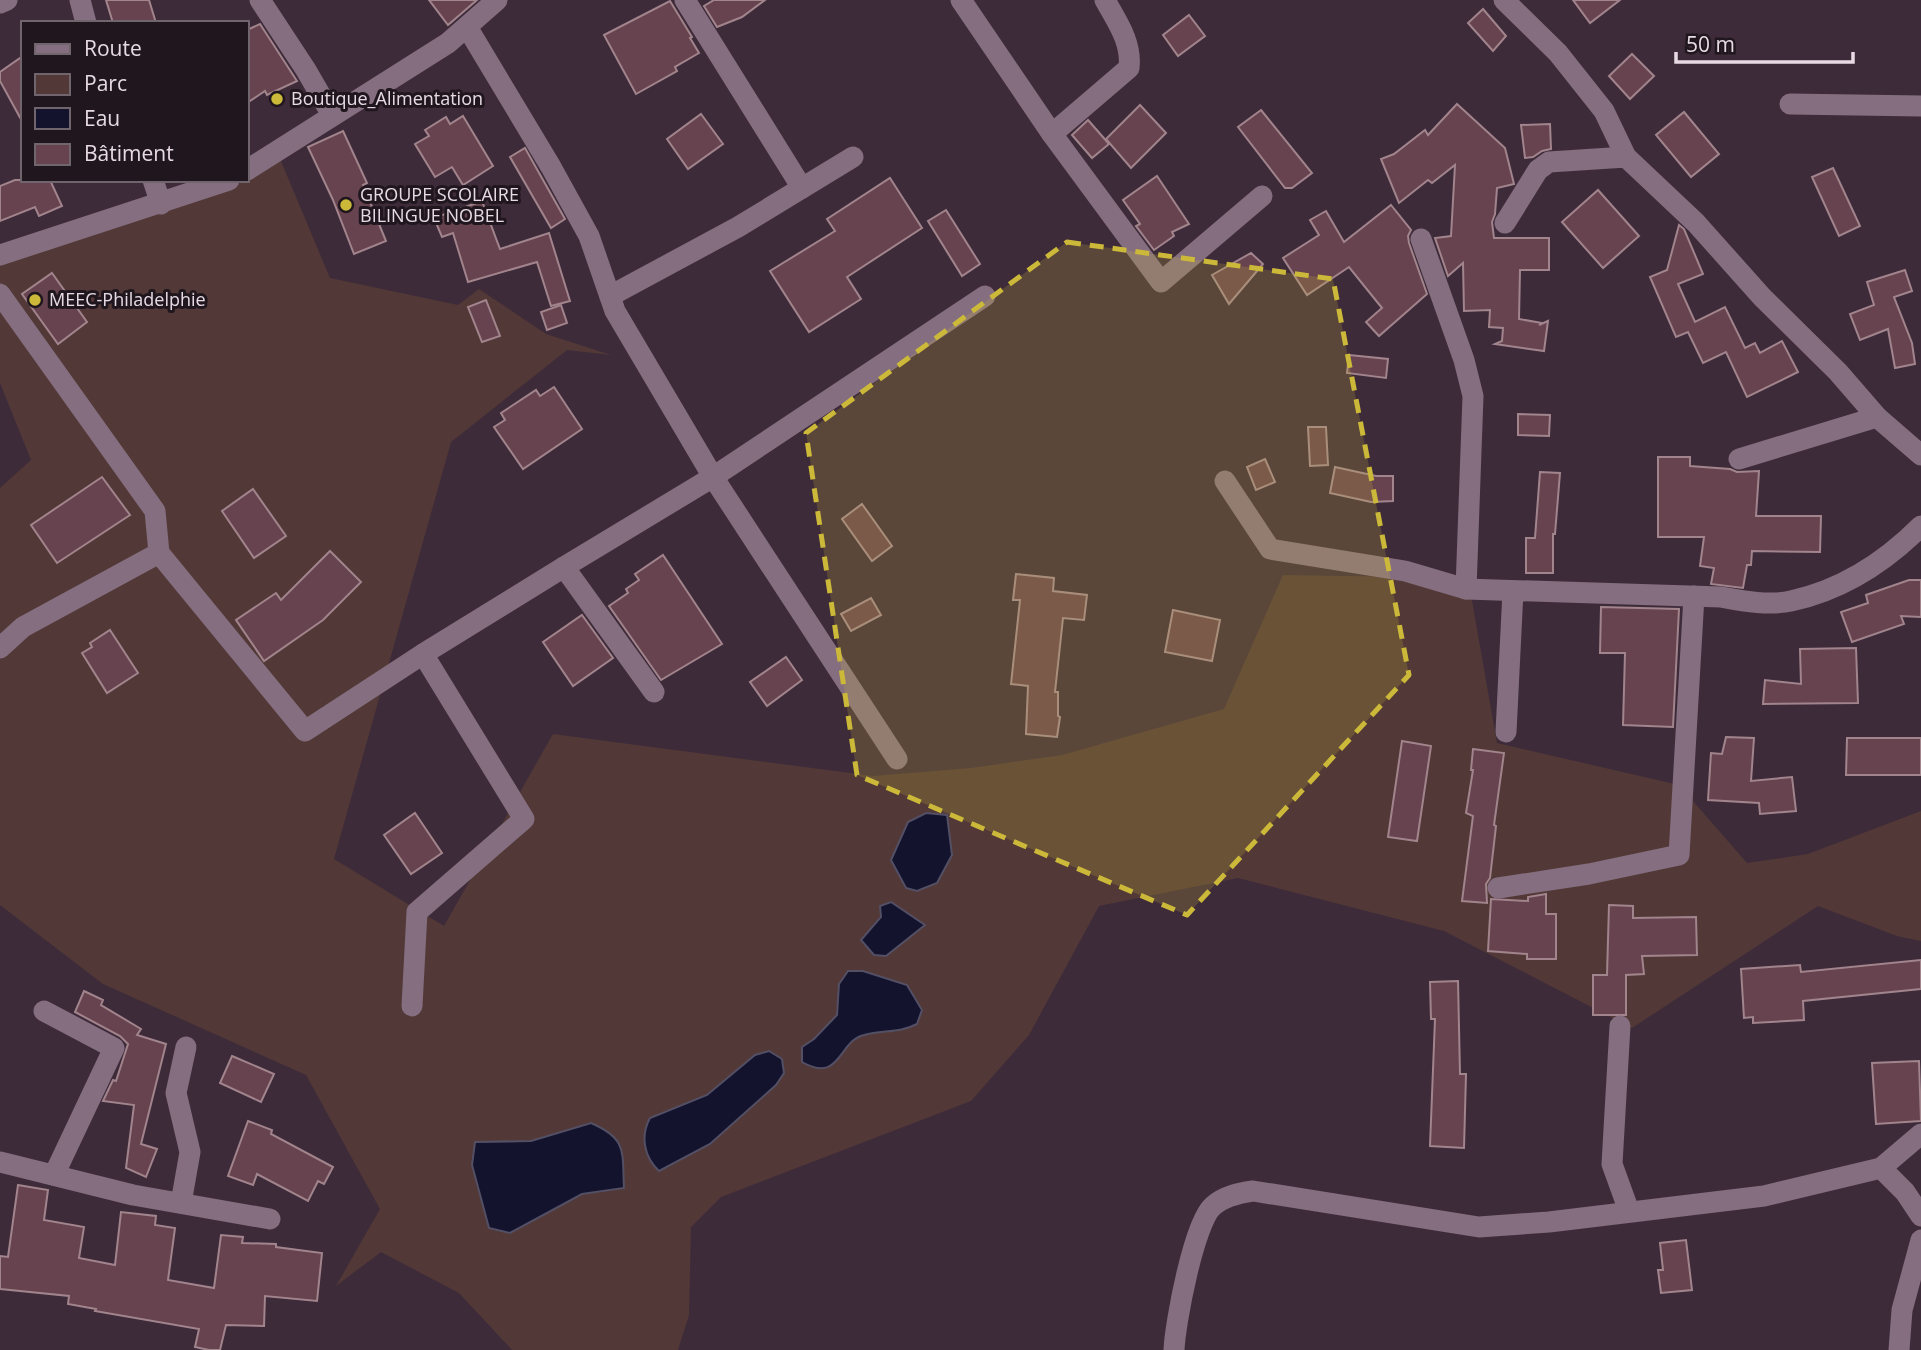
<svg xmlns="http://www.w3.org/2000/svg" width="1921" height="1350" font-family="'Open Sans',sans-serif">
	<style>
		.green { fill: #523937 }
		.water { fill: #14132e; stroke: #534f65; stroke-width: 2 }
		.building { fill: #67434f; stroke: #a1848c; stroke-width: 2 }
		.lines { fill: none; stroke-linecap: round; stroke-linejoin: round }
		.street { stroke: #846e7f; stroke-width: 21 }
		.marked { fill: #ccb939; fill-opacity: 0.2; stroke: #ccb939; stroke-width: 5; stroke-dasharray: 14 9; stroke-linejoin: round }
		.poi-dot { fill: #ccb939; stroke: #20171e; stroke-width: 2.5 }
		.labels { text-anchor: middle; stroke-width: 6; stroke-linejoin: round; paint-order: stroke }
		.poi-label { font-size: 18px; fill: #e7dae4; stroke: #20171e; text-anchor: start }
	</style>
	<rect width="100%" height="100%" fill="#3e2b3a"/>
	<path class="green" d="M278 154 330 278 458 305 479 289 546 334 611 355 567 350 451 442 334 859 444 926 553 734 873 776 971 768 1062 755 1224 709 1283 575 1468 578 1497 743 1679 785 1747 863 1808 854 1921 811V941L1897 936 1818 906 1632 1028 1444 931 1238 878 1099 906 1029 1035 971 1101 721 1197 691 1227 689 1315 678 1350H512L459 1293 381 1252 336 1286 380 1209 306 1075 103 984 0 905V488L31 460 0 383V255L130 213 241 183Z"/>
	<g class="water">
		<path d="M926 813 947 815 952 855 937 883 917 891 906 888 891 860 908 822Z"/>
		<path d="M891 902 925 925 886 956 874 955 861 940 881 917 880 906Z"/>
		<path d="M848 971H863L907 985 922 1010 917 1024C900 1033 883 1030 864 1035 838 1041 841 1084 802 1062V1047L814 1039 837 1015 839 984Z"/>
		<path d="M769 1051 782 1059 784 1073 776 1085 710 1144 659 1171C644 1157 640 1136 650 1118L707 1095 755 1055Z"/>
		<path d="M591 1123C628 1139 622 1152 624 1188L582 1194 510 1233 489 1228 472 1165 475 1142 531 1141Z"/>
	</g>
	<g class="building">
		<path d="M106 0H149L156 23H113Z"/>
		<path d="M429 0H477L448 25Z"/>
		<path d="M714 0H765L742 17 717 27 704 6Z"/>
		<path d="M1573 0H1620L1590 23Z"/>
		<path d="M670 1 692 37 690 38 699 53 675 67 677 71 636 94 604 35Z"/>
		<path d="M1483 9 1506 36 1493 51 1468 23Z"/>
		<path d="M1189 15 1205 36 1178 56 1163 35Z"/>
		<path d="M260 24 297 81 267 95 265 91 247 103V30Z"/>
		<path d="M1632 54 1654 76 1630 99 1609 76Z"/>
		<path d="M23 56V123L0 81V72Z"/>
		<path d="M1457 104 1505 148 1514 184 1497 188 1495 214 1492 222 1494 238H1549V270H1520L1519 319 1542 323 1539 325 1548 321 1544 351 1495 344 1502 341 1503 328 1489 327 1490 310 1464 311 1463 263 1448 276 1435 238 1451 236 1455 165 1432 183 1428 180 1399 203 1381 159 1394 154 1425 130 1428 135Z"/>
		<path d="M1140 105 1166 133 1131 168 1106 139Z"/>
		<path d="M1261 110 1312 173 1292 188H1285L1238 127Z"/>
		<path d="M1684 112 1719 154 1691 177 1656 135Z"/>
		<path d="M701 114 723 144 688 169 667 139Z"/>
		<path d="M463 116 493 166 463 185 452 167 435 177 415 144 429 136 425 130 446 117 450 124Z"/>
		<path d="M1088 120 1109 144 1092 158 1072 135Z"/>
		<path d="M1550 124 1551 149 1542 151 1533 157 1525 158 1521 125Z"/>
		<path d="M343 131 367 183 363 185 386 241 354 254 333 200 308 147Z"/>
		<path d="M525 148 565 219 551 228 510 157Z"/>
		<path d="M1833 168 1860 226 1839 236 1812 177Z"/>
		<path d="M1157 176 1189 224 1172 232 1174 236 1154 250 1136 226 1140 224 1123 200Z"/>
		<path d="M890 178 922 228 847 277 861 299 809 332 770 271 835 231 827 219Z"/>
		<path d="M15 180H50L62 206 39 216 35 207 0 221V186Z"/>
		<path d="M1598 190 1639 236 1603 268 1562 222Z"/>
		<path d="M482 201 500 249 549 233 570 301 551 306 537 262 468 282 453 233 442 237 434 218Z"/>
		<path d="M1391 205 1411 230 1408 236 1409 243 1427 294 1379 336 1366 322 1382 308 1349 267 1307 295 1283 258 1319 235 1310 220 1326 211 1344 242Z"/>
		<path d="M946 210 980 264 962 276 928 221Z"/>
		<path d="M1679 225 1684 229 1703 274 1678 284 1695 322 1725 307 1745 348 1755 343 1760 353 1782 341 1798 372 1747 397 1726 352 1703 363 1688 332 1676 337 1650 277 1667 270Z"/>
		<path d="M1251 253 1263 264 1229 304 1212 275Z"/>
		<path d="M1905 270 1912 291 1894 297 1912 343 1915 364 1895 368 1888 329 1860 340 1850 314 1874 305 1867 282Z"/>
		<path d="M52 273 87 322 58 344 22 294Z"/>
		<path d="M486 300 500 336 482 342 468 307Z"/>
		<path d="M561 305 567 323 547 330 541 312Z"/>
		<path d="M1349 355 1388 359 1386 378 1347 373Z"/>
		<path d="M554 387 582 429 523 469 494 427 505 420 501 413 536 390 540 396Z"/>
		<path d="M1518 414 1550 415 1549 436 1518 435Z"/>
		<path d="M1308 427H1326L1328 465 1310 466Z"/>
		<path d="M1658 457H1690V466L1730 469 1737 472 1759 471 1756 516H1821L1820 552 1752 551 1751 565H1747L1743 588 1711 584 1714 568 1700 566 1704 537H1658Z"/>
		<path d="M1265 459 1275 482 1256 490 1247 467Z"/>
		<path d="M1335 467 1376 476H1393V501L1371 502 1330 493Z"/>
		<path d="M1540 472 1560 473 1555 534H1553V573H1526V538H1535Z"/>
		<path d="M102 477 130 515 57 563 31 525Z"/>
		<path d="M253 489 286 536 254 558 222 511Z"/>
		<path d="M862 504 892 546 872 561 842 519Z"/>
		<path d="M330 551 361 582 323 620 264 661 236 620 276 593 281 600Z"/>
		<path d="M663 555 722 644 661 680 609 606 628 593 626 589 639 580 635 574Z"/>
		<path d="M1016 574 1054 578 1053 591 1087 595 1084 620 1063 618 1055 692H1058V716L1060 717 1057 737 1026 734 1028 686 1011 684 1020 600H1013Z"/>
		<path d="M1909 580H1921V617L1901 616 1904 624 1852 642 1841 612 1868 603 1866 595Z"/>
		<path d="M871 598 881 615 851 631 841 614Z"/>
		<path d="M1601 607 1679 609 1673 727 1623 725 1625 653H1600Z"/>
		<path d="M1173 610 1220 620 1212 661 1165 652Z"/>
		<path d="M582 615 613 658 573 686 543 642Z"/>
		<path d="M110 630 138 673 107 693 82 653 92 647 90 643Z"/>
		<path d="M1856 648 1858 703 1763 704 1765 680 1801 684 1800 649Z"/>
		<path d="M786 657 802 680 767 706 750 682Z"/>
		<path d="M1726 737 1754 738 1751 781 1792 777 1796 811 1760 814 1759 803 1708 800 1711 753 1722 754Z"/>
		<path d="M1847 738H1921V775H1846Z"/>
		<path d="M1402 741 1431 746 1417 841 1388 837Z"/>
		<path d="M1473 749 1504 753 1494 825 1496 826 1490 878 1486 884 1487 903 1462 901 1473 816 1466 813 1473 770H1471Z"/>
		<path d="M415 813 442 853 411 874 384 835Z"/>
		<path d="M1546 894V914H1556V959H1527V954L1488 951 1491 899 1528 901V897Z"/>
		<path d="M1609 905 1633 906V918L1696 917 1697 955 1642 956 1644 974 1626 975V1015H1593V975H1607Z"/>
		<path d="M1921 960V989L1803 1001 1804 1020 1753 1023V1017L1744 1018 1741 969 1800 965 1801 972Z"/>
		<path d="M1458 981 1460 1074H1466L1464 1148 1430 1146 1435 1019H1431L1430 982Z"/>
		<path d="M84 991 103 1000 101 1005 141 1029 137 1035 166 1044 141 1144 157 1149 146 1177 126 1168 134 1105 103 1101 113 1080 116 1081 128 1044 120 1036 75 1012Z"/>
		<path d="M232 1056 274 1074 261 1102 220 1083Z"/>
		<path d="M1919 1061 1921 1121 1876 1124 1872 1063Z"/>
		<path d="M248 1121 272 1130 271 1134 333 1167 324 1184 318 1181 308 1201 257 1174 253 1185 228 1176Z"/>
		<path d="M18 1185 48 1190 44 1220 84 1227 79 1258 115 1265 121 1212 156 1216 155 1225 175 1228 168 1280 214 1288 221 1235 243 1237 242 1243 276 1244V1247L322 1253 317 1301 265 1296 264 1326 226 1325 220 1350H209L195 1347 199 1329 95 1311 96 1309 68 1304 69 1296 0 1289V1256L8 1257Z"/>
		<path d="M1686 1240 1692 1290 1661 1293 1658 1270H1663L1660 1243Z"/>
	</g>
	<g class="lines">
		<g class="street">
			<path d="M80 0 86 23"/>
			<path d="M260 0 306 70 332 115"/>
			<path d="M685 0 802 188"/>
			<path d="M961 0 1052 134 1161 282 1262 196"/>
			<path d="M1504 0 1558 53 1604 111 1626 157"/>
			<path d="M0 3 7 0"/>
			<path d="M467 27 551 167 589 236 615 311 713 477 897 759"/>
			<path d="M1790 104 1921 106"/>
			<path d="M1052 134 1129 68C1132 42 1117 22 1105 0"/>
			<path d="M247 170 448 43 497 0"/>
			<path d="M153 180 161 204"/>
			<path d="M1505 223 1538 170 1549 162 1626 157 1696 223 1762 297 1838 372 1877 417 1921 455"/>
			<path d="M1421 239 1464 360 1473 396 1466 589"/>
			<path d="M0 255 229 180"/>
			<path d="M0 294 155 511 159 553 305 731 423 654"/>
			<path d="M610 296 738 227 853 157"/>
			<path d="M1739 459 1877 417"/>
			<path d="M1225 481 1270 549 1405 571 1466 589 1721 597C1743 601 1769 606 1791 601 1842 590 1885 562 1921 526"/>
			<path d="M0 648 23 627 159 553"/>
			<path d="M654 692 564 567 713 477 985 296"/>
			<path d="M1506 732 1513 591"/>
			<path d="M1498 888 1589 874 1679 855 1694 596"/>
			<path d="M412 1006 417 912 524 819 423 654 564 567"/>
			<path d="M44 1011 114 1048 54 1175"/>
			<path d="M1620 1026 1612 1164 1629 1211"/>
			<path d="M0 1162 133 1195 270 1219"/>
			<path d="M1881 1168 1905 1192 1921 1216"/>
			<path d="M181 1203 190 1152 176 1093 186 1047"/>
			<path d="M1174 1350C1175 1324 1194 1222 1213 1206 1224 1196 1239 1193 1253 1191L1479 1227 1549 1222 1764 1196 1881 1168 1921 1134"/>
			<path d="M1899 1350 1902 1310 1921 1240"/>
		</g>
	</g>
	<path class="marked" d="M1067 242 1333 279 1409 675 1187 915 857 775 806 433Z"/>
	<g class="poi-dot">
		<circle cx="277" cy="99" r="7"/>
		<circle cx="346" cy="205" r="7"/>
		<circle cx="35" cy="300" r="7"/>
	</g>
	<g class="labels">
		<g class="poi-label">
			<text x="291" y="105">Boutique_Alimentation</text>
			<text x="360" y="201">GROUPE SCOLAIRE<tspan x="360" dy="21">BILINGUE NOBEL</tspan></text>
			<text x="49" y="306">MEEC-Philadelphie</text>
		</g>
	</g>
	<rect x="21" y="21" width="228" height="161" fill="#20171e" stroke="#70656d" stroke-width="2"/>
	<rect x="35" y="44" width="35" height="10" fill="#846e7f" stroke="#70656d" stroke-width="2"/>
	<text x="84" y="56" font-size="21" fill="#e7dae4">Route</text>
	<rect x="35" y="74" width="35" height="21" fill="#523937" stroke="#70656d" stroke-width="2"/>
	<text x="84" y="91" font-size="21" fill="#e7dae4">Parc</text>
	<rect x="35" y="108" width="35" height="21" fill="#14132e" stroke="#70656d" stroke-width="2"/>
	<text x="84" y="126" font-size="21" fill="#e7dae4">Eau</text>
	<rect x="35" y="144" width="35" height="21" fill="#67434f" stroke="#70656d" stroke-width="2"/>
	<text x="84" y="161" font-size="21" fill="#e7dae4">Bâtiment</text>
	<path d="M1676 52v10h177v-10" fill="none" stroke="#e7dae4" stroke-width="3.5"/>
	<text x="1686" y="52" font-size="21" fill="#e7dae4" stroke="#20171e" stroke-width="5" paint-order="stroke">50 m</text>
</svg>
